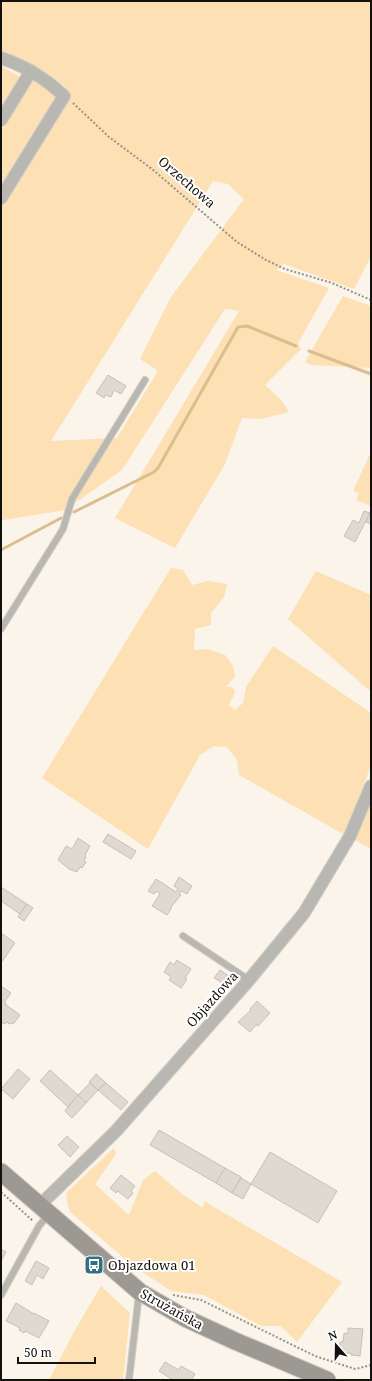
<svg xmlns="http://www.w3.org/2000/svg" width="372" height="1381" font-family="'Noto Serif',serif">
	<style>
		.green { fill: #fde0b3; fill-rule: evenodd }
		.lines { fill: none; stroke-linecap: round; stroke-linejoin: round }
		.stream { stroke: #dbbd8f; stroke-width: 3 }
		.building { fill: #dfd9d0; stroke: #c6c0b7 }
		.lane-casing { stroke: #d5d0c7; stroke-width: 8 }
		.street-casing { stroke: #d5d0c7; stroke-width: 14 }
		.secondary-casing { stroke: #d5d0c7; stroke-width: 19 }
		.path { stroke: #96928b; stroke-width: 2; stroke-dasharray: 2 2; stroke-linecap: butt }
		.lane { stroke: #b9b7b2; stroke-width: 6 }
		.street { stroke: #b9b7b2; stroke-width: 12 }
		.secondary { stroke: #9c9892; stroke-width: 17 }
		.labels { text-anchor: middle; stroke-width: 4; stroke-linejoin: round; paint-order: stroke }
		.street-label { font-size: 13px; fill: #13110d; stroke: #fff }
		.poi-label { font-size: 13px; fill: #13110d; stroke: #fff; text-anchor: start }
	</style>
	<rect width="100%" height="100%" fill="#faf4ea"/>
	<g class="green">
		<path d="M1 1H371V256L354 289 284 264 276 270 329 288 298 343 301 349 265 385 281 400 289 412 261 419 242 418 225 464 175 548 115 518 239 311 225 309 122 470 65 510 3 520 1 523V206L68 96 62 91 65 86 9 53 5 58 1 56ZM213 181 228 184 244 199 171 297 140 359 158 371 117 438 51 441Z"/>
		<path d="M1 66 22 78 1 112Z"/>
		<path d="M32 80 59 96 1 190V131Z"/>
		<path d="M343 296 371 306V368L312 365 305 362Z"/>
		<path d="M371 435V506L356 500 359 493 354 492V489L370 454Z"/>
		<path d="M171 568 183 570 192 585 208 581 227 584 224 597 211 613V625L195 629 194 650 208 649 225 655 233 666 235 676 226 687H233L235 693 229 705 235 710 243 703 246 687 273 646 371 713V765L345 835 239 775 237 760 227 747 214 746 200 755 148 849 42 778Z"/>
		<path d="M316 571 371 595V692L288 619Z"/>
		<path d="M371 797V849L352 838Z"/>
		<path d="M114 1148 116 1154 95 1184 129 1215 143 1180 155 1171 182 1194 203 1208 204 1201 342 1282 297 1342 281 1326H261L204 1295 171 1291 132 1265 69 1211 66 1193Z"/>
		<path d="M101 1286 130 1313 123 1380H49L75 1330Z"/>
	</g>
	<g class="lines">
		<g class="stream">
			<path d="M309 351 371 374"/>
			<path d="M74 512 154 472 158 468 238 327 247 326 296 346"/>
			<path d="M1 550 61 518"/>
		</g>
	</g>
	<g class="building">
		<path d="M108 375 126 386 121 394 114 390 111 397 105 395 104 398 96 393Z"/>
		<path d="M371 510V524L366 522Z"/>
		<path d="M364 511 370 513 355 542 344 536 353 520 359 523Z"/>
		<path d="M108 834 136 851 131 859 103 842Z"/>
		<path d="M78 838 90 846 85 855 86 857 84 861 86 862 82 868 80 867 77 872 69 869 58 860 66 846 72 849Z"/>
		<path d="M179 877 192 886 187 894 181 891 179 894 181 895 171 907V909L167 915 152 906 160 894 156 891 154 894 148 891 156 879 176 892 178 889 174 886Z"/>
		<path d="M1 887 27 904 20 914 1 901Z"/>
		<path d="M27 904 33 908 24 921 18 917Z"/>
		<path d="M1 933 15 943 1 963Z"/>
		<path d="M177 960 191 969 185 978 187 979 181 988 169 980 171 977 164 972 170 962 174 965Z"/>
		<path d="M220 970 229 976 224 984 214 978Z"/>
		<path d="M1 986 11 993 5 1001 6 1005 20 1015 14 1023 9 1024 7 1022 5 1024 1 1022Z"/>
		<path d="M257 1001 270 1013 258 1026 256 1025 250 1032 238 1022 251 1010 250 1009Z"/>
		<path d="M18 1069 30 1079 13 1099 1 1089Z"/>
		<path d="M50 1070 78 1095 68 1107 40 1081Z"/>
		<path d="M96 1074 106 1083 98 1090 89 1082Z"/>
		<path d="M90 1083 98 1090 86 1103 78 1095Z"/>
		<path d="M106 1083 128 1102 121 1110 98 1090Z"/>
		<path d="M78 1095 86 1103 72 1118 65 1111Z"/>
		<path d="M159 1130 225 1168 216 1183 150 1145Z"/>
		<path d="M67 1136 79 1147 70 1157 58 1145Z"/>
		<path d="M270 1152 337 1191 318 1223 251 1184Z"/>
		<path d="M225 1168 241 1177 232 1193 216 1183Z"/>
		<path d="M121 1175 135 1186 131 1191 133 1193 128 1199 118 1191 116 1193 110 1188Z"/>
		<path d="M241 1178 251 1184 243 1199 232 1193Z"/>
		<path d="M1 1249 6 1252 1 1261Z"/>
		<path d="M36 1261 49 1268 43 1279 37 1275 32 1285 25 1281Z"/>
		<path d="M16 1303 34 1314V1313L49 1321 39 1338 25 1331 24 1333 19 1330 20 1328 6 1321Z"/>
		<path d="M348 1328 363 1329 360 1356 351 1355V1353H343L344 1350H339L340 1342H343L344 1333 348 1334Z"/>
		<path d="M165 1362 179 1370 181 1366 195 1374 192 1379 193 1380H173L159 1371Z"/>
	</g>
	<g class="lines">
		<defs>
			<g id="lane">
				<path d="M1 629 63 529 72 499 145 380"/>
				<path d="M183 936 249 980"/>
				<path d="M1 1295 39 1226 49 1214"/>
				<path d="M129 1380 139 1294"/>
			</g>
			<g id="street">
				<path d="M1 58C25 66 46 79 64 96L1 198"/>
				<path d="M1 120 31 71"/>
				<path d="M39 1206 116 1131 249 980 304 913 350 836 371 786"/>
			</g>
			<path id="secondary" d="M1 1172 140 1292 185 1318 235 1341 327 1380"/>
		</defs>
		<use href="#lane" class="lane-casing"/>
		<use href="#street" class="street-casing"/>
		<use href="#secondary" class="secondary-casing"/>
		<g class="path">
			<path d="M73 103 109 137 152 169 237 242 266 260 285 269 332 283 371 300"/>
			<path d="M1 1192 33 1221"/>
			<path d="M173 1295 201 1300 315 1356 355 1369 371 1365"/>
		</g>
		<use href="#lane" class="lane"/>
		<use href="#street" class="street"/>
		<use href="#secondary" class="secondary"/>
	</g>
	<defs>
		<symbol id="bus-square" viewBox="-11 -11 22 22"><rect x="-9" y="-9" width="18" height="18" rx="4" fill="#336d86" stroke="#fff"/><path d="M-5-6H5V4H4V6H2V4H-2V6H-4V4H-5ZM-3.5-4V0h7V-4ZM-3.5 1.2v1.5H-2V1.2ZM2 1.2v1.5H3.5V1.2Z" fill="#fff"/></symbol>
	</defs>
	<g fill-rule="evenodd">
		<use href="#bus-square" x="83" y="1254" width="22" height="22"/>
	</g>
	<g class="labels">
		<g class="street-label">
			<text transform="translate(187 182) rotate(41)" y="5">Orzechowa</text>
			<text transform="translate(212 999) rotate(-48)" y="5">Objazdowa</text>
			<text transform="translate(172 1309) rotate(29)" y="5">Strużańska</text>
		</g>
		<g class="poi-label">
			<text x="108" y="1270">Objazdowa 01</text>
		</g>
	</g>
	<rect width="372" height="1381" fill="none" stroke="#13110d" stroke-width="4"/>
	<g transform="translate(336 1345) rotate(340)" stroke="#ffffff" stroke-width="3" paint-order="stroke">
	<path d="M0-3L7 15L0 10L-7 15Z" fill="#13110d"/>
	<text y="-6" font-size="11" font-weight="bold" text-anchor="middle" fill="#13110d">N</text>
	</g>
	<path d="M18 1357v6h77v-6" fill="none" stroke="#13110d" stroke-width="2"/>
	<text x="24" y="1357" font-size="12" fill="#13110d" stroke="#ffffff" stroke-width="3" paint-order="stroke">50 m</text>
</svg>
